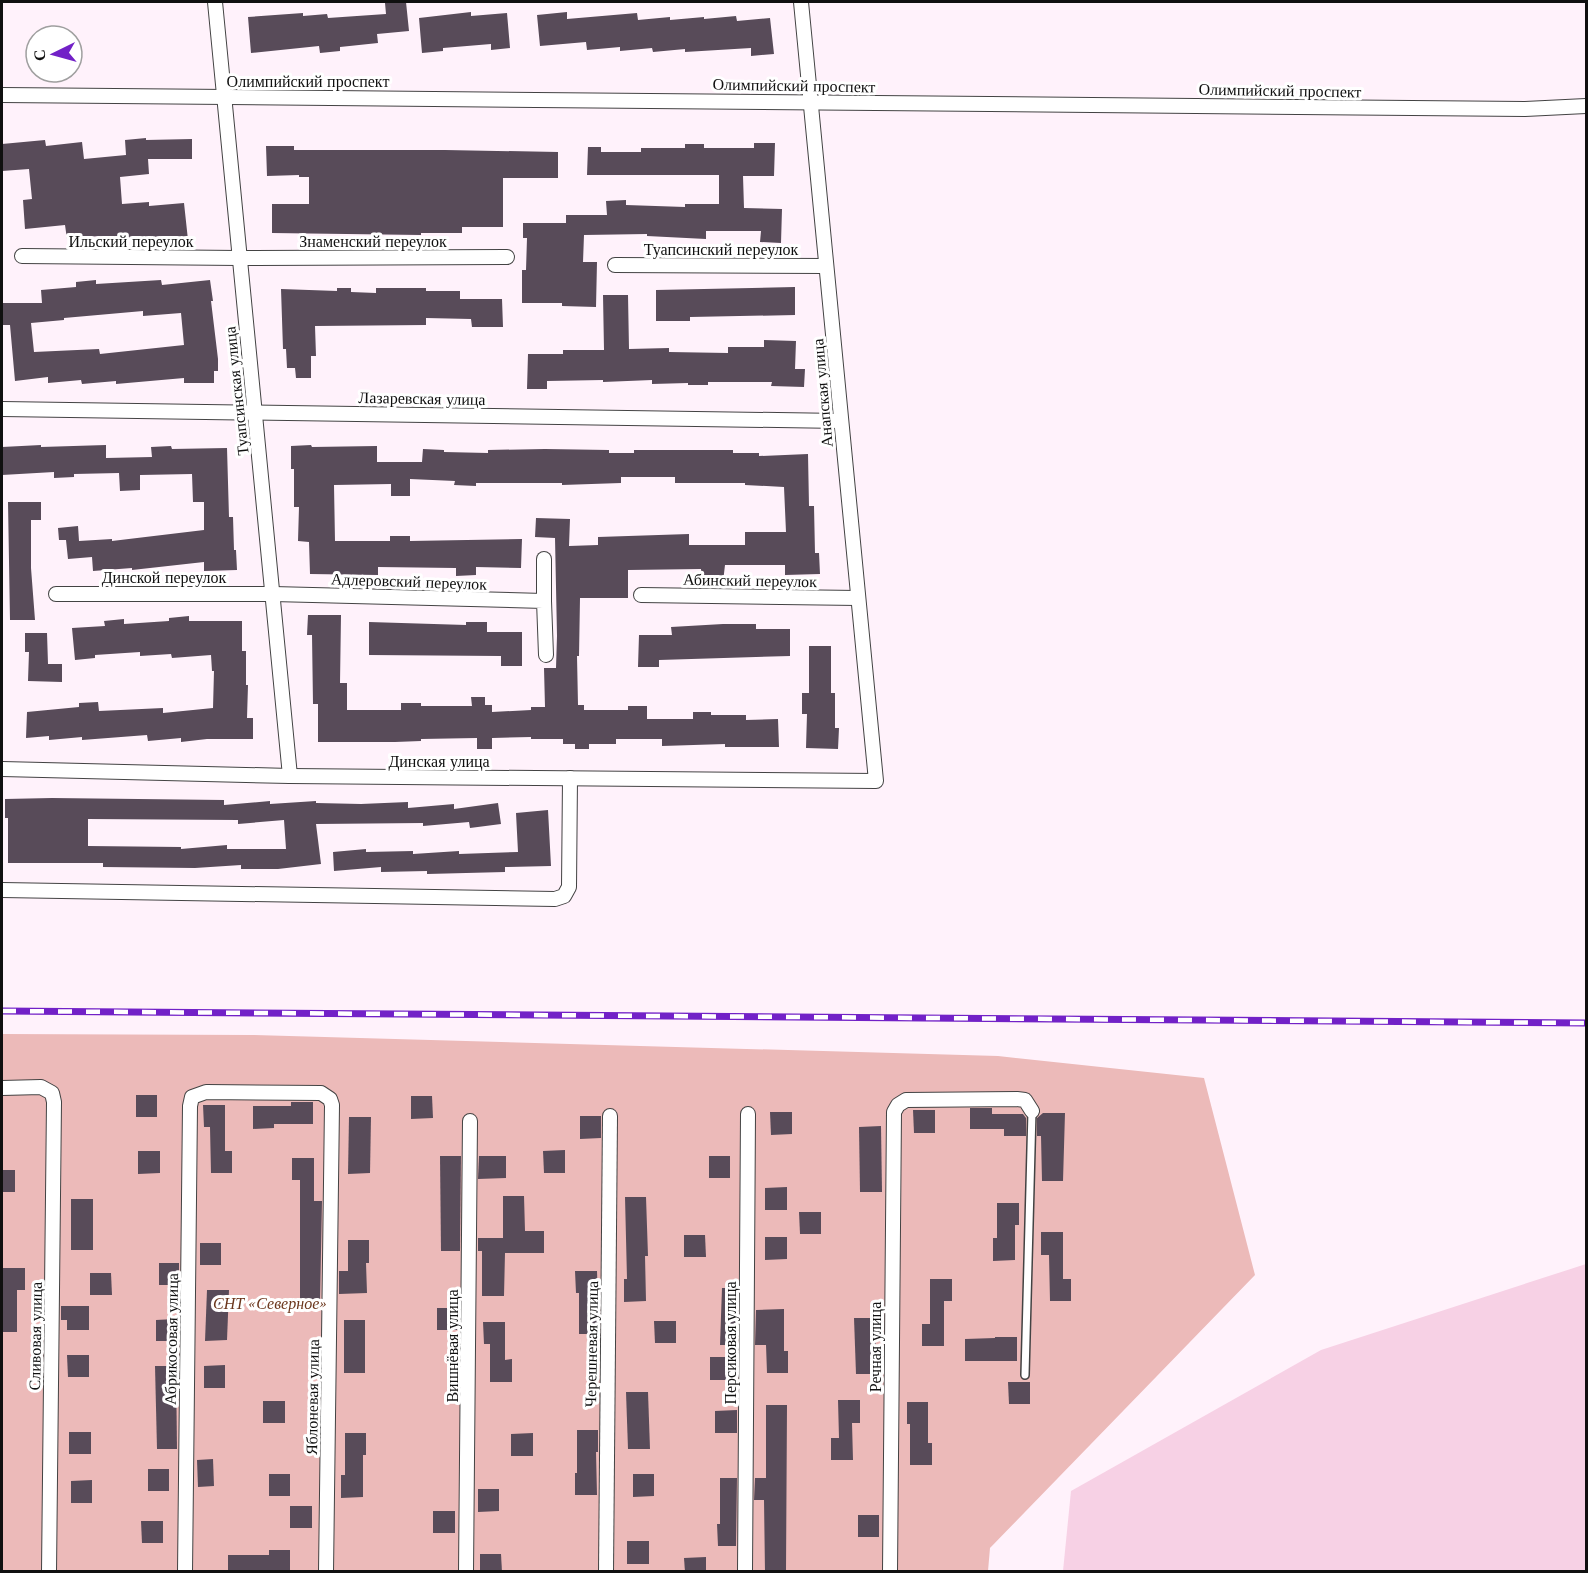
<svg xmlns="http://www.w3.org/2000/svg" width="1588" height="1573" font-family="'Libre Baskerville',serif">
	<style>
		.farmland { fill: #f7d1e5 }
		.green { fill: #ecbab9 }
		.building { fill: #584b59; fill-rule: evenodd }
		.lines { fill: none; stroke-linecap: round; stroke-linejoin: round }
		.lane-casing { stroke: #434343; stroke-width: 10 }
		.street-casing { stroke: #434343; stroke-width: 16 }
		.lane { stroke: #fff; stroke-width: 7 }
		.street { stroke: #fff; stroke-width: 14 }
		.rail-casing { stroke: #7221c7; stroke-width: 7 }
		.rail { stroke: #fff; stroke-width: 4.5; stroke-dasharray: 14; stroke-linecap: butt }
		.labels { text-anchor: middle; stroke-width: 6; stroke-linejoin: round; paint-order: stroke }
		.street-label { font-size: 16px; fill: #101010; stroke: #fff }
		.park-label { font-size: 16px; font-style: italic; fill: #6b361c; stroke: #fff }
	</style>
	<rect width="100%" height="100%" fill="#fff2fb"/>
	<path class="farmland" d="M1586 1264V1571H1063L1071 1491 1321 1350Z"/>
	<path class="green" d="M2 1034 253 1035 998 1056 1204 1078 1255 1275 990 1548 988 1571 2 1572Z"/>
	<g class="building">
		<path d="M406 2 409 31 377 34 378 43 340 47V51L320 53 319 46 251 53 248 17 303 13V16L327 14 328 18 386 14 385 3Z"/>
		<path d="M471 12V16L507 13 510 48 491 50V44L443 48V51L422 53 419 18Z"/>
		<path d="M567 12V19L637 13 638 20 670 17V20L704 17V19L736 16 737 21 770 18 774 54 751 56V48L685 52V49L653 52 652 48 620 51V47L587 50 586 42 540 46 537 15Z"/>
		<path d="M146 138V140L192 139V159H148L149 174 120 177 122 204 149 202V206L184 203 188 240 168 242V236L99 240V236L67 239 65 225 25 229 23 200 32 199 29 169 2 171V144L45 140 46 146 82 142 84 159 126 155 125 140Z"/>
		<path d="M754 143H775L774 176H743L744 208 782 209 781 243 760 242 761 231H706V239L647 236V234L584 235 583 262H597L596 307 562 306V303H522V270H526L527 238H523V223H566V215H607L606 201 626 200V205L685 207V204H719V175H587L588 147H601V152H641V148H685V144H704V148H754Z"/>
		<path d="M266 146H294V150H445L558 152V178H503V227H462V233H421V235L272 233V204H309V177H299V175L267 176Z"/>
		<path d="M96 280V284L161 280 162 285 210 280 213 301H211L218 359V371H214V383H184V378L116 384V381L82 384 81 380 48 383V377L15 381 10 325H2V303H42L41 290 76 287V282ZM143 311V316L181 313 184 345 100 354 99 349 34 352 31 323 64 320V318Z"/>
		<path d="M795 287V315L690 317V321H656V290Z"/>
		<path d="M337 288H351V292L376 293V288H426V291H460V299H502L503 327H472L471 319 426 318V325L315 326 316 356H311V378H296L295 368H287L286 349H283L281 289 337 291Z"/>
		<path d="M603 295H628L629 349 669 348V352L728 353V347H764V340L796 341 795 369H805L804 387 771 386 772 382H708V385H688V383L652 384V380L603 382V380L547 381V389H527L528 354H563V350H604Z"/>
		<path d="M41 445V447L106 445V458L152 457 151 447 171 446 172 449 227 448 229 517H233L234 550H236L237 570 204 571V562L132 570V568L93 571 92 557 68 559 66 540H59L58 528 78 526 79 541 112 539V541L204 530V502H193L192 474 140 475V490L120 491 119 473 74 474V477L54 478V472L2 475V447Z"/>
		<path d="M311 445 312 447 377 446V462H422L423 449 444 450V452L488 453V450L545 449 609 450V453H634V450H733V453H759V456L808 454 809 506H814L815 553H819L820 574 785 575V565H725L723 582H701V569L628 570V598H580L579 656H577L578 705H584V710H628V706H647V719H693V712H711V715H746V720L778 719 779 747H725V744L662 746V739H616V744H589V749H575V744H563V739H531V737L492 738V749H477V738L421 739V741L395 742H318V704H313L312 635H307L308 615H341L340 683H347V710H401V703H421V706H472L471 697H485V705H492V712L531 710V707H545L544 668H556L557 636 555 538 535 537 536 518 570 519 569 546 598 545V537L689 534V545H745V532H786L784 487 745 485V483H675V477H621V483L562 485V483H476V486L454 485 455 481 410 479V496H391V484L334 485 335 541H390V536H410V541L522 539 521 568 476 567V575L456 576V568L378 567V575L310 574 309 542 298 541 299 507H294V469H291V446Z"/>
		<path d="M8 502H41V520H31V568L35 620H10Z"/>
		<path d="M189 616V621H242V651H246V685H248L247 718H253V739H207L181 742V738L148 741 147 735 82 740V737L49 740V736L26 738 27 712 79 707V703L98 702 99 711 163 708V713L213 708 214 671H212L211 655 172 658 171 654 140 656V652L95 655V658L75 660 72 628 105 626 104 621 124 619V624L169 621V618Z"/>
		<path d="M369 622 466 625V622H487V632H522V666H501V656L369 655Z"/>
		<path d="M756 624V629H790V656L659 660V667H638L639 635H672L671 627 723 624Z"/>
		<path d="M25 633H47L48 664H62V682L28 681 29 652H25Z"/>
		<path d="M809 646H831V693H835V728H839L838 749 806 748 807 714H802V693H809Z"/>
		<path d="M52 798 224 800V805L270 801V804L316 801V803L361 804 408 802V808L454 804V809L498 803 501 824 470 828 469 822 423 826V823L316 824 321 864 278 869H241V865L195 868 103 867V863H8V818H5V799ZM88 819 238 820V824L284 820 286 849H227V845L181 849V847L88 846Z"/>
		<path d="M548 810 551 866 505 867V872L427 874V871L381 872V867L334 871 333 852 366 849V852L413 851V854L459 851V854L518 852 516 813Z"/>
		<rect x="136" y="1095" width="21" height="22"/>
		<path d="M411 1096H432L433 1118 411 1119Z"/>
		<path d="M291 1102H313V1124H274V1128L253 1129V1106H291Z"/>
		<path d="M203 1105H225V1151H232V1173H211L210 1127H204Z"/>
		<path d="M970 1108H992V1114H1023L1026 1118V1136H1004V1129H970Z"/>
		<path d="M913 1110H935V1133H914Z"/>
		<path d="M770 1112H792V1134L771 1135Z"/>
		<path d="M1043 1113H1065L1063 1181H1042L1041 1136H1037V1118Z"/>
		<path d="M580 1116H601V1138L580 1139Z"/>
		<path d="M349 1117H371L370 1173 348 1174Z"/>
		<path d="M881 1126 882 1192H860L859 1127Z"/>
		<path d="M565 1150V1173H544L543 1151Z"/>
		<path d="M138 1151H160V1173L138 1174Z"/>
		<path d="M440 1156H461L460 1251H441Z"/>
		<path d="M479 1156H506V1178L478 1179Z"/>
		<rect x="709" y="1156" width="21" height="22"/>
		<path d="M292 1158H314V1201H322L320 1302H300V1180H292Z"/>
		<rect x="2" y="1170" width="13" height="22"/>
		<path d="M787 1187V1210H765V1188Z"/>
		<path d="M503 1196H524L525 1231H544V1253H505L504 1296H482V1251H478V1238H503Z"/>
		<path d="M625 1197H646L648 1256H645L646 1301 624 1302V1279H627Z"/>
		<rect x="71" y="1199" width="22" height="51"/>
		<path d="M997 1203H1019V1225H1015V1260L993 1261V1238H997Z"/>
		<path d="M799 1212H821V1234H800Z"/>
		<path d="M1041 1232H1063V1279H1071V1301H1050L1049 1255H1041Z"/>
		<path d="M684 1235H705L706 1257H684Z"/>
		<path d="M765 1237H787V1259L765 1260Z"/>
		<path d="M348 1240H369V1263H366L367 1293 339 1294V1271H348Z"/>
		<rect x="200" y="1243" width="21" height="22"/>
		<rect x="159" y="1263" width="20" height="22"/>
		<path d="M3 1268H25V1290H17V1332H2Z"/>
		<path d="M575 1271H597L599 1334H579V1293H576Z"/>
		<path d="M90 1273H111L112 1295H90Z"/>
		<path d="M930 1279H952V1301H944V1346H922V1324H930Z"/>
		<path d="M722 1288H738L737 1345H720Z"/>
		<path d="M207 1290H229L227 1340 205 1341Z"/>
		<path d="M61 1306H89V1330H67V1320H61Z"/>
		<rect x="437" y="1308" width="22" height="22"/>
		<path d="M784 1309V1351H788V1373H767L766 1345H755L756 1310Z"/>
		<path d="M854 1318H875L877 1374H856Z"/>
		<path d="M175 1319 176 1341H156V1320Z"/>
		<rect x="344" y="1320" width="21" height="53"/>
		<path d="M654 1321H676V1343H655Z"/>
		<path d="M483 1322H505V1360L512 1359V1382H490V1344H484Z"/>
		<path d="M995 1337H1017V1361H965V1339L995 1338Z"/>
		<path d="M67 1355H89V1377H68Z"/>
		<rect x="710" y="1357" width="22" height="23"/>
		<path d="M225 1365V1388H204V1366Z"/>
		<path d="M155 1366H176L177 1449H157Z"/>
		<path d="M1008 1382H1030V1404H1009Z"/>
		<path d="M626 1392H648L650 1449H628Z"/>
		<path d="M838 1400H860V1423H852L853 1460H831V1438H839Z"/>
		<rect x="263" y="1401" width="22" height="22"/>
		<path d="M907 1402H928V1443H932V1465H910V1424H907Z"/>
		<path d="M766 1405H787L786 1572H765L764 1500H754L755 1478H766Z"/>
		<path d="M737 1410V1433H715V1411Z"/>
		<path d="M577 1430H598V1452H596L597 1495H575V1473H577Z"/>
		<rect x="69" y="1432" width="22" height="22"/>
		<path d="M345 1433H366V1455H363V1497L341 1498V1475H345Z"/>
		<path d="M533 1433V1456H511V1434Z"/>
		<path d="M213 1459 214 1486 198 1487 197 1460Z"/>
		<rect x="148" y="1469" width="21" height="22"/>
		<rect x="269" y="1474" width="21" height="22"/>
		<path d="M633 1474H654V1496L633 1497Z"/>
		<path d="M720 1478H737L736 1546H718L717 1524H720Z"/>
		<path d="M92 1480V1503H71V1481Z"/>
		<path d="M478 1489H499V1511L478 1512Z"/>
		<rect x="290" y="1506" width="22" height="22"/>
		<rect x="433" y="1511" width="22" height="22"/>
		<rect x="858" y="1515" width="21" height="22"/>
		<path d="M141 1521H163V1543H142Z"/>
		<rect x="627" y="1541" width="22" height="23"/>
		<path d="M269 1550H290V1572H228V1555H269Z"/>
		<path d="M480 1554H501L502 1572H480Z"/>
		<path d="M706 1557V1572H685L684 1558Z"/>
	</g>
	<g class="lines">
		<defs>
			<path id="lane" d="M1025 1375 1032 1111"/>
			<g id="street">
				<path d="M215 2 290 776"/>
				<path d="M2 95 1525 109 1586 106"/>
				<path d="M22 256 239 258 507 257"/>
				<path d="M615 265 826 266"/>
				<path d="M2 409 841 421"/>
				<path d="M56 594H273L544 601 546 655"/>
				<path d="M641 595 858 598"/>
				<path d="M544 601V559"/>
				<path d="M2 769 290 776 876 781 801 2"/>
				<path d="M2 890 555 899 564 896 569 887 570 778"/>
				<path d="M2 1088 41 1087 52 1093 54 1102 49 1572"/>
				<path d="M185 1572 190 1106 192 1097 206 1092 321 1093 330 1099 332 1105 326 1572"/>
				<path d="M466 1572 470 1121"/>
				<path d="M606 1572 610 1116"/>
				<path d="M745 1572 748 1114"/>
				<path d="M890 1572 894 1112 898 1105 906 1100 1017 1099 1025 1100 1032 1111"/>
			</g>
		</defs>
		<use href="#lane" class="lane-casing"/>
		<use href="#street" class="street-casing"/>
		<use href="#lane" class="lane"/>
		<use href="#street" class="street"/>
		<defs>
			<path id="rail" d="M2 1011 1586 1023"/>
		</defs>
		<use href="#rail" class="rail-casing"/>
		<use href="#rail" class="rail"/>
	</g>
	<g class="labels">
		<g class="street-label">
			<text x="308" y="87">Олимпийский проспект</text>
			<text transform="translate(794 85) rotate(1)" y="6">Олимпийский проспект</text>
			<text transform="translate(1280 90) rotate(1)" y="6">Олимпийский проспект</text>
			<text x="131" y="247">Ильский переулок</text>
			<text x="373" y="247">Знаменский переулок</text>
			<text x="721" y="255">Туапсинский переулок</text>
			<text transform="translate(236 391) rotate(-96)" y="6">Туапсинская улица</text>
			<text transform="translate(822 393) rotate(-95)" y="6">Анапская улица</text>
			<text transform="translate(422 398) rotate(1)" y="6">Лазаревская улица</text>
			<text x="164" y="583">Динской переулок</text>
			<text transform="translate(750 580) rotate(1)" y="6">Абинский переулок</text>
			<text transform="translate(409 581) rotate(2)" y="6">Адлеровский переулок</text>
			<text x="439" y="767">Динская улица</text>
			<text transform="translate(35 1336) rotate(-89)" y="6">Сливовая улица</text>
			<text transform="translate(171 1339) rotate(-89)" y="6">Абрикосовая улица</text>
			<text transform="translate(730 1343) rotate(-90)" y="6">Персиковая улица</text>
			<text transform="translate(591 1344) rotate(-89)" y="6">Черешневая улица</text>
			<text transform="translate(452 1346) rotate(-90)" y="6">Вишнёвая улица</text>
			<text transform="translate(875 1347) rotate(-90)" y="6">Речная улица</text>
			<text transform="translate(312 1397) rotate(-89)" y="6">Яблоневая улица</text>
		</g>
		<g class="park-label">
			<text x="270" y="1309">СНТ «Северное»</text>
		</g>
	</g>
	<rect width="1588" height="1573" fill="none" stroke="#101010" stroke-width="6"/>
	<g transform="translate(54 54) rotate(265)"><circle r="28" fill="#ffffff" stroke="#9f9f9f" stroke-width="1.5"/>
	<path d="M0-4.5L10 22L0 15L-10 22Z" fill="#7221c7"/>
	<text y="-9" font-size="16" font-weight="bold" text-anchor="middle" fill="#101010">С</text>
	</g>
</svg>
